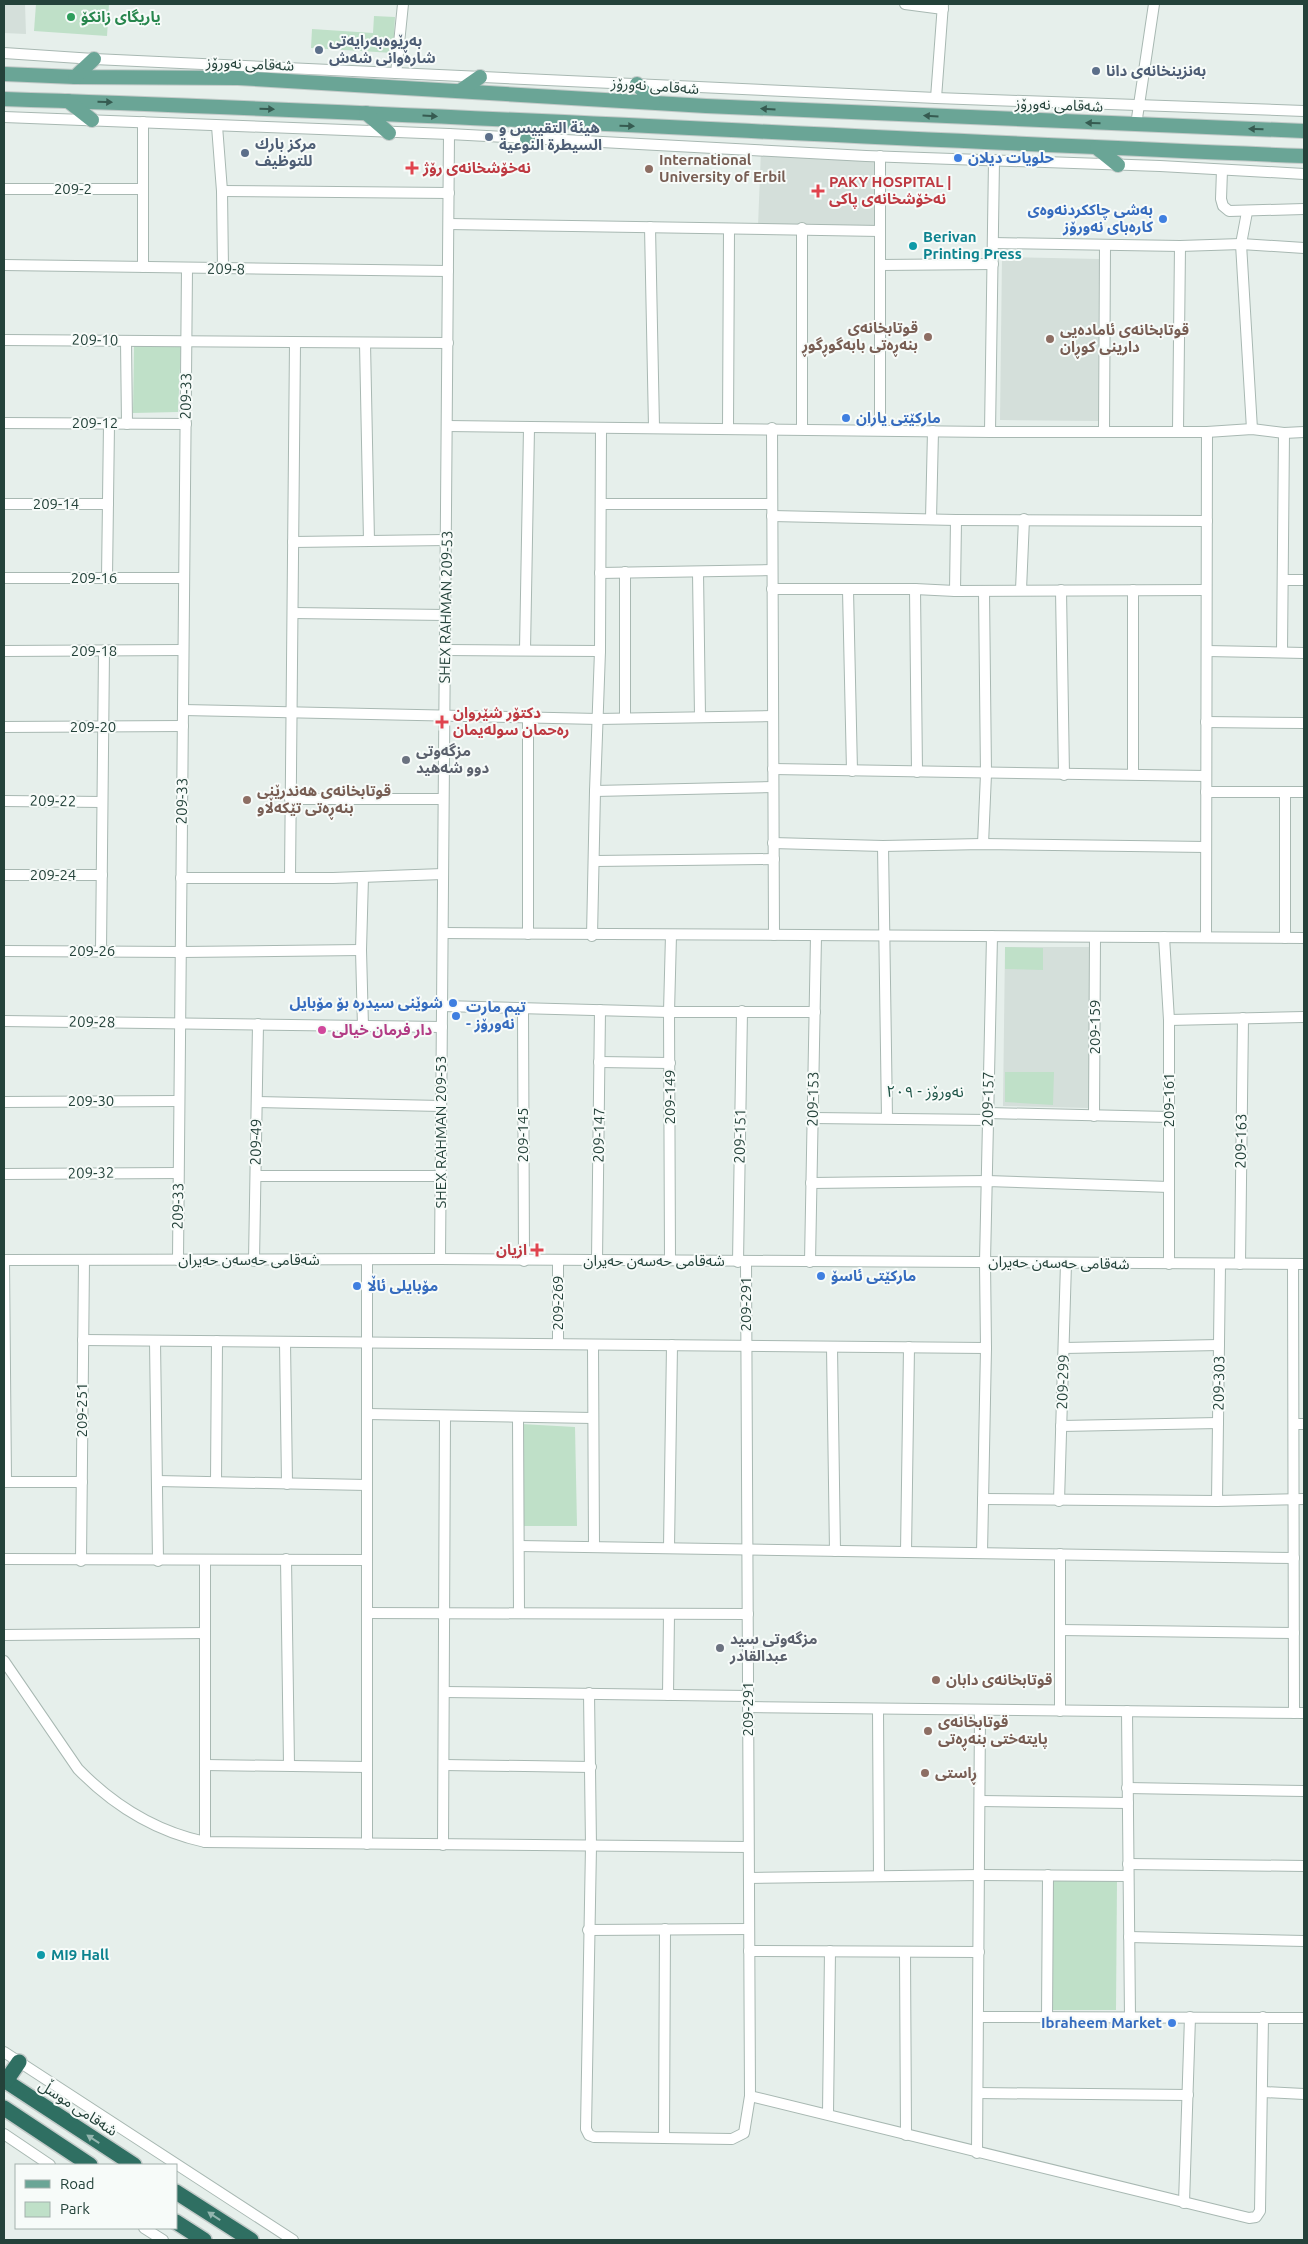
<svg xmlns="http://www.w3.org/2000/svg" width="1308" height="2244" font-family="Ubuntu,'Noto Sans Arabic',sans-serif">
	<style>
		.built { fill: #d4dfda }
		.green { fill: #bfe0c8 }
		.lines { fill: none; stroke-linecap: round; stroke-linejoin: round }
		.minor-casing { stroke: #a8b8b2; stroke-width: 12 }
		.major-casing { stroke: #c2cac8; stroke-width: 16 }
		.highway-casing { stroke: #c2cac8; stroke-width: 18 }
		.minor { stroke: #fff; stroke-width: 10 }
		.major { stroke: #6aa596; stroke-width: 14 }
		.highway { stroke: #2f6f62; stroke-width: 15 }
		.oneway { fill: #365b51 }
		.oneway2 { fill: #93b5ae }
		.leisure-dot { fill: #2e9e5b; stroke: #f7fbf9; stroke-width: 2 }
		.service-dot { fill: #5c6f8a; stroke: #f7fbf9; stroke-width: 2 }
		.shop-dot { fill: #3f7fe0; stroke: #f7fbf9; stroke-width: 2 }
		.health-dot { fill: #e0444e; stroke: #f7fbf9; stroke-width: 2 }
		.education-dot { fill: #8d6e63; stroke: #f7fbf9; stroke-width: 2 }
		.culture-dot { fill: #0f9aa8; stroke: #f7fbf9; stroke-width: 2 }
		.worship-dot { fill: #6b7280; stroke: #f7fbf9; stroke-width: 2 }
		.hotel-dot { fill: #d1479c; stroke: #f7fbf9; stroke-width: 2 }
		.labels { text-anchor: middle; stroke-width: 4; stroke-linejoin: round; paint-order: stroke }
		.leisure-label { font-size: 15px; font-weight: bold; fill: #27864d; stroke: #f7fbf9; text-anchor: start }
		.service-label { font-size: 15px; font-weight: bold; fill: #4e5e75; stroke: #f7fbf9; text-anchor: start }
		.street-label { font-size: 15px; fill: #24423a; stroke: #f7fbf9 }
		.shop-label { font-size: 15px; font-weight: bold; fill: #366cbe; stroke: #f7fbf9; text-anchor: start }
		.education-label { font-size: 15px; font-weight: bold; fill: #785e54; stroke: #f7fbf9; text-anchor: start }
		.health-label { font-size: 15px; font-weight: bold; fill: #be3a42; stroke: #f7fbf9; text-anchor: start }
		.culture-label { font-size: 15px; font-weight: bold; fill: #0d838f; stroke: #f7fbf9; text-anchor: start }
		.worship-label { font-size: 15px; font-weight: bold; fill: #5b616d; stroke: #f7fbf9; text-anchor: start }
		.hotel-label { font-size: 15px; font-weight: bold; fill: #b23c85; stroke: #f7fbf9; text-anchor: start }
		.neighbourhood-label { font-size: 16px; fill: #1f5548; stroke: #f7fbf9 }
	</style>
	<rect width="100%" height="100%" fill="#e6efeb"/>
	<g class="built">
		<path d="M4 4H25L26 34 4 33Z"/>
		<path d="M761 150 877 155 875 227 758 226Z"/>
		<path d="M1002 257 1099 259 1098 421 1000 420Z"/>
		<path d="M1005 947H1089V1108L1003 1106Z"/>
	</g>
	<g class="green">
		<path d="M36 4H109L107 36 34 31Z"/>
		<path d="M374 16 395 17 393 53 311 48 312 29 373 33Z"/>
		<path d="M181 345 178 412 133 413 134 346Z"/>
		<path d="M1005 947 1043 948V970L1005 969Z"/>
		<path d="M1005 1072H1054L1053 1105 1005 1102Z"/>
		<path d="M521 1424 575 1427 577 1526H520Z"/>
		<path d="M1050 1879H1117L1116 2010H1053Z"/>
	</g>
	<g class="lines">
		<defs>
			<g id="minor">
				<path d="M905 4 943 9"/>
				<path d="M4 53 94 59 936 98 1304 111"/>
				<path d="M396 73 403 4"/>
				<path d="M936 98 943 4"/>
				<path d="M4 117 449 134 866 156 1160 166 1304 174"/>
				<path d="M1136 125 1154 4"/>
				<path d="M217 126 222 191 223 269"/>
				<path d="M1222 170 1221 199 1223 206 1229 211 1304 209"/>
				<path d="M4 189H143"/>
				<path d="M222 191 449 193"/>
				<path d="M1247 212 1241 244 1252 429"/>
				<path d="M449 224 880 231"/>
				<path d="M650 227 654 427"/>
				<path d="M993 243 1180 246 1241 244 1304 248"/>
				<path d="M4 265 448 271"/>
				<path d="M880 265 993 264"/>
				<path d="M143 267V122"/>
				<path d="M4 340 448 343"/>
				<path d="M126 341 127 424"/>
				<path d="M365 343 369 541"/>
				<path d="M4 423 186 424"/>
				<path d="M447 426 990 432H1207L1252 429 1284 433 1304 432"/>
				<path d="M772 428 774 935"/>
				<path d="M802 428V228"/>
				<path d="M728 429 729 229"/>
				<path d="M880 430V156"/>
				<path d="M1104 431 1105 245"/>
				<path d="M1178 431 1180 246"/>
				<path d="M990 432 994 160"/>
				<path d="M4 504H108"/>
				<path d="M601 504H772"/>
				<path d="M772 516 956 520 1207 521"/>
				<path d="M931 519 933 431"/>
				<path d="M293 542 446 540"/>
				<path d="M698 572 700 717"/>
				<path d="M600 573 772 570"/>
				<path d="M4 578H184"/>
				<path d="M107 578 109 424"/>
				<path d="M1284 580H1304"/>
				<path d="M772 589H915L955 591 1206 590"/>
				<path d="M915 589 917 772"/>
				<path d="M848 590 852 771"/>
				<path d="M1021 590 1024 519"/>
				<path d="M1061 590 1064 775"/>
				<path d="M1133 590V773"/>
				<path d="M955 591 956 520"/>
				<path d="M293 613 445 615"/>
				<path d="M445 650 600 651"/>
				<path d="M525 650 529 428"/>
				<path d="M4 651 183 650"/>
				<path d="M1207 651 1304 653"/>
				<path d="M1282 652 1284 433"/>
				<path d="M183 710 598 719 773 716"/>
				<path d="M625 717V572"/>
				<path d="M1206 722 1304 723"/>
				<path d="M4 727 183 726"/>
				<path d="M773 769 1206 776"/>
				<path d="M595 791 773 787"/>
				<path d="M1206 792H1304"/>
				<path d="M290 799H443"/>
				<path d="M4 801 102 802"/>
				<path d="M773 843 883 846 983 844 1206 847"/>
				<path d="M983 844 986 774 984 591"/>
				<path d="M883 846 887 1118"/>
				<path d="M595 861 774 859"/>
				<path d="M4 875H102"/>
				<path d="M181 878H333L443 874"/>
				<path d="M290 878 295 343"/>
				<path d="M443 933 1304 938"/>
				<path d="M528 934V718"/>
				<path d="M592 936 595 791 600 651 601 429"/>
				<path d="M1164 937 1169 1020V1264"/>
				<path d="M1206 937 1207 432"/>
				<path d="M1285 938V792"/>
				<path d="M4 951 181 952 361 950"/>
				<path d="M101 951 104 651"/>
				<path d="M442 1006 669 1012H815"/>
				<path d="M523 1009 524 1261"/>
				<path d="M1169 1020 1304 1017"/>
				<path d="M4 1021 442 1027"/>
				<path d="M363 1027 361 950 363 877"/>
				<path d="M599 1062 670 1063"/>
				<path d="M4 1102 179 1101"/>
				<path d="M257 1102 441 1106"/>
				<path d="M988 1113 1169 1117"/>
				<path d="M1094 1116 1095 937"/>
				<path d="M813 1118 988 1120"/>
				<path d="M4 1174 178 1173"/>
				<path d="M256 1176H441"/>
				<path d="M811 1183 987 1181 1169 1187"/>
				<path d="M440 1259 449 134"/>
				<path d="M4 1260 440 1259 1304 1264"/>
				<path d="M4 1260 6 1482"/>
				<path d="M178 1260 187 268"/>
				<path d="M670 1260 669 1012 671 935"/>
				<path d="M254 1261 258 1024"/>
				<path d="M367 1261V1844"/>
				<path d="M597 1261 600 1010"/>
				<path d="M738 1262 742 1011"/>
				<path d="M810 1262 816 936"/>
				<path d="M1240 1264 1243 1018"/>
				<path d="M1293 1264 1294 1713"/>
				<path d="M83 1340 986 1348"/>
				<path d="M155 1341 158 1561"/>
				<path d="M285 1342 287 1484"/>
				<path d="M558 1344V1261"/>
				<path d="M593 1345 594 1547"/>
				<path d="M832 1347 835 1551"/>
				<path d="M1064 1348 1219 1345"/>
				<path d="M367 1414 593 1418"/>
				<path d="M518 1418 519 1613"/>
				<path d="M1294 1424H1304"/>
				<path d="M1061 1426 1218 1423"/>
				<path d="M157 1481 367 1485"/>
				<path d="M4 1482H82"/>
				<path d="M216 1482 217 1341"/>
				<path d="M983 1499 1217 1501 1304 1499"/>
				<path d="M1059 1501 1066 1263"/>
				<path d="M1217 1501 1220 1264"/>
				<path d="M519 1546 1294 1558"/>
				<path d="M669 1548 672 1345"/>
				<path d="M906 1552 909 1347"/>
				<path d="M982 1553 986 1348 985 1262 992 936"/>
				<path d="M4 1559 367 1560"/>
				<path d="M286 1559 289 1765"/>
				<path d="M205 1560V1842"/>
				<path d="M81 1561 84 1260"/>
				<path d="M367 1613 748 1614"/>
				<path d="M1060 1630 1294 1633"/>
				<path d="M4 1635 205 1633"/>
				<path d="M4 1661 78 1769C114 1806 154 1831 205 1842L748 1847"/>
				<path d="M444 1692 748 1696"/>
				<path d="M589 1693 591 1846 586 2129 589 2135 594 2137 732 2139 744 2133 750 2096 746 1262"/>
				<path d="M668 1695 669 1614"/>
				<path d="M748 1707 1304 1713"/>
				<path d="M878 1709 879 1876"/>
				<path d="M1060 1711V1554"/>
				<path d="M1127 1711 1130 2018"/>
				<path d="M205 1765 367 1767"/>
				<path d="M444 1765 591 1767"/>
				<path d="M1127 1788 1304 1791"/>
				<path d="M980 1801 1128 1803"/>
				<path d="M443 1845 445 1416"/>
				<path d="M1128 1864 1304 1866"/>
				<path d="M749 1878 979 1875 1128 1876"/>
				<path d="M588 1930 749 1929"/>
				<path d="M1129 1937 1304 1941"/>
				<path d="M749 1951 979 1952"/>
				<path d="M905 1952 906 2135"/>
				<path d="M978 2017 1304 2018"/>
				<path d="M1047 2018 1048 1875"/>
				<path d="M4 2052 293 2240"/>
				<path d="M1263 2092 1304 2094"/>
				<path d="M978 2093 1188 2095"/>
				<path d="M750 2096 1249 2218 1256 2217 1260 2211 1263 2017"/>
				<path d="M828 2114 830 1951"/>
				<path d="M4 2134 50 2165"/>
				<path d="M664 2138 665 1929"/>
				<path d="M977 2153 980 1711"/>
				<path d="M1184 2203 1190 2017"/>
				<path d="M144 2228 163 2240"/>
			</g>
			<g id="major">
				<path d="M4 74 75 77 238 78 706 106 1304 131"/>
				<path d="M75 77 94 59"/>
				<path d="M637 84 653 102"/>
				<path d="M460 91 480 77"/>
				<path d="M4 99C437 113 871 139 1304 156"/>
				<path d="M68 101 92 120"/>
				<path d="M366 113 389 133"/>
				<path d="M527 139 545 122"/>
				<path d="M1097 148 1118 165"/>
			</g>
			<g id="highway">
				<path d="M4 2080 134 2165"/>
				<path d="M6 2081 19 2062"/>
				<path d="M4 2108 90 2165"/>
				<path d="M176 2192 251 2240"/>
				<path d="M176 2222 204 2240"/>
			</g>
		</defs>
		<use href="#minor" class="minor-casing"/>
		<use href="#major" class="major-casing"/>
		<use href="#highway" class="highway-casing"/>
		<use href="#minor" class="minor"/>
		<use href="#major" class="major"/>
		<use href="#highway" class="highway"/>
	</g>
	<defs><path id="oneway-solid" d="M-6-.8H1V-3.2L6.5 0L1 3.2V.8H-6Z" transform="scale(1.25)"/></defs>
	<g class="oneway">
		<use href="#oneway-solid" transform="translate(105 102) rotate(2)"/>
		<use href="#oneway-solid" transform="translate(267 109) rotate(2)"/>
		<use href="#oneway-solid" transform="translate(768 109) rotate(-177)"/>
		<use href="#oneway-solid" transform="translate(430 116) rotate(3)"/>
		<use href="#oneway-solid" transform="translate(931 116) rotate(-177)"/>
		<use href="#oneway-solid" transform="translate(1093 123) rotate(-178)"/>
		<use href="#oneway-solid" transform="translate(627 126) rotate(2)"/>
		<use href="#oneway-solid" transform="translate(1256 129) rotate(-178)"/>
	</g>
	<g class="oneway2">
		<use href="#oneway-solid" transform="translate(93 2139) rotate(-147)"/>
		<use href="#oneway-solid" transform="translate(214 2216) rotate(-147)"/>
	</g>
	<circle class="leisure-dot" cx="71" cy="17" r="5"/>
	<g class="service-dot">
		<circle cx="319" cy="50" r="5"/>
		<circle cx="1096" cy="71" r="5"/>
		<circle cx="489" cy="137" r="5"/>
		<circle cx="245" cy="153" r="5"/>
	</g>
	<g class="shop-dot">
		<circle cx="958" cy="158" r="5"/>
		<circle cx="1163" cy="219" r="5"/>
		<circle cx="846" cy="418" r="5"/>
		<circle cx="453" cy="1003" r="5"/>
		<circle cx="456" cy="1016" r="5"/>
		<circle cx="821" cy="1276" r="5"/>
		<circle cx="357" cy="1286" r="5"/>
		<circle cx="1172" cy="2023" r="5"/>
	</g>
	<g class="health-dot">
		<path d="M409.5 160.5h5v5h5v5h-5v5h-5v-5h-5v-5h5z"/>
		<path d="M815.5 183.5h5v5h5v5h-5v5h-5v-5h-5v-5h5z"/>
		<path d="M439.5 714.5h5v5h5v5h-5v5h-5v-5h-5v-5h5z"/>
		<path d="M534.5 1242.5h5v5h5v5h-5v5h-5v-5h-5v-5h5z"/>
	</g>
	<g class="education-dot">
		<circle cx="649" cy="169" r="5"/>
		<circle cx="928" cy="337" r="5"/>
		<circle cx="1050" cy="339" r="5"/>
		<circle cx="247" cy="800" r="5"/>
		<circle cx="936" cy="1680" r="5"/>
		<circle cx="928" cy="1731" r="5"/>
		<circle cx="925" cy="1773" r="5"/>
	</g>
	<g class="culture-dot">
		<circle cx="913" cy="246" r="5"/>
		<circle cx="41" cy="1955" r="5"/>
	</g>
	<g class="worship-dot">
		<circle cx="406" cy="760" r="5"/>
		<circle cx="720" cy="1648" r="5"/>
	</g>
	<circle class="hotel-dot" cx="322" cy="1030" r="5"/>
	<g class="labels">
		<g class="leisure-label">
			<text x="81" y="22">یاریگای زانكۆ</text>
		</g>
		<g class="service-label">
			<text x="329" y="46">بەڕێوەبەرایەتی<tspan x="329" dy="17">شارەوانی شەش</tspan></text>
			<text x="1106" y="76">بەنزینخانەی دانا</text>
			<text x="499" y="133">هيئة التقييس و<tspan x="499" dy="17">السيطرة النوعية</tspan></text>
			<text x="255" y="149">مركز بارك<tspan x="255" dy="17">للتوظيف</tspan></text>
		</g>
		<g class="street-label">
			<text transform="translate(250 64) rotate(2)" y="5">شەقامی نەورۆز</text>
			<text transform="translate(655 86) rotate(4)" y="5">شەقامی نەورۆز</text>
			<text transform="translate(1059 105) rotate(2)" y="5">شەقامی نەورۆز</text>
			<text x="73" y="194">209-2</text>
			<text transform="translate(226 269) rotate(1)" y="5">209-8</text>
			<text transform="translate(95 340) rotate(1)" y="5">209-10</text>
			<text transform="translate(186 396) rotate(-89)" y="5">209-33</text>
			<text x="95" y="428">209-12</text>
			<text x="56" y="509">209-14</text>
			<text x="94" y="583">209-16</text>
			<text transform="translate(446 607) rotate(-89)" y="5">SHEX RAHMAN 209-53</text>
			<text x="94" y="656">209-18</text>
			<text x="93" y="732">209-20</text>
			<text transform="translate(53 801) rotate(1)" y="5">209-22</text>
			<text transform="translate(182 801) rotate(-89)" y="5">209-33</text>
			<text x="53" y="880">209-24</text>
			<text x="92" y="956">209-26</text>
			<text transform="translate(92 1022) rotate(1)" y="5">209-28</text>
			<text transform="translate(1095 1027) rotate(-90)" y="5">209-159</text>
			<text transform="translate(670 1097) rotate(-90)" y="5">209-149</text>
			<text transform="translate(813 1099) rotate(-89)" y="5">209-153</text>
			<text transform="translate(988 1099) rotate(-89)" y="5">209-157</text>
			<text transform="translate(1169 1100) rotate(-90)" y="5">209-161</text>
			<text x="91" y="1106">209-30</text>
			<text transform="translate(441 1132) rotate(-90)" y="5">SHEX RAHMAN 209-53</text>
			<text transform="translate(523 1135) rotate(-90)" y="5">209-145</text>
			<text transform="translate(599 1135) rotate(-89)" y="5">209-147</text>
			<text transform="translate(740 1136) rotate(-89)" y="5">209-151</text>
			<text transform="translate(1241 1141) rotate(-89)" y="5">209-163</text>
			<text transform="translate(256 1142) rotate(-89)" y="5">209-49</text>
			<text transform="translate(91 1173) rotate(-1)" y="5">209-32</text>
			<text transform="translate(178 1206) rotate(-89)" y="5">209-33</text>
			<text x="249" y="1265">شەقامی حەسەن حەیران</text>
			<text x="654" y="1266">شەقامی حەسەن حەیران</text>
			<text transform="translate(1059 1263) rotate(1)" y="5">شەقامی حەسەن حەیران</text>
			<text transform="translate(558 1303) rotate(-90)" y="5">209-269</text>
			<text transform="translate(746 1304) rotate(-90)" y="5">209-291</text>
			<text transform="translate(1063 1382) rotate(-88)" y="5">209-299</text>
			<text transform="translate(1219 1383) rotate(-89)" y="5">209-303</text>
			<text transform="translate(82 1410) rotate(-90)" y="5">209-251</text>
			<text transform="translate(748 1709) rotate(-90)" y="5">209-291</text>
			<text transform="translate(78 2108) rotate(33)" y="5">شەقامی موسڵ</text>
		</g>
		<g class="shop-label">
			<text x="968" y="163">حلويات ديلان</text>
			<text x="1153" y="215" text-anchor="end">به‌شی چاككردنه‌وه‌ی<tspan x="1153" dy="17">كاره‌بای نه‌ورۆز</tspan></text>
			<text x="856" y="423">مارکێتی یاران</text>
			<text x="443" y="1008" text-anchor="end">شوێنی سیدرە بۆ مۆبایل</text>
			<text x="466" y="1012">تیم مارت<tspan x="466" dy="17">- نەورۆز</tspan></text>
			<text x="831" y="1281">مارکێتی ئاسۆ</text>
			<text x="367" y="1291">مۆبایلی ئاڵا</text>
			<text x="1162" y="2028" text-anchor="end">Ibraheem Market</text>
		</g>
		<g class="education-label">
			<text x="659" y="165">International<tspan x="659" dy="17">University of Erbil</tspan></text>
			<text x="918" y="333" text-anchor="end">قوتابخانەی<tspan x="918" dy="17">بنەڕەتی بابەگوڕگوڕ</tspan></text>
			<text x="1060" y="335">قوتابخانەی ئامادەیی<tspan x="1060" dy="17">دارینی کوڕان</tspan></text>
			<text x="257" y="796">قوتابخانەی هەندرێنی<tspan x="257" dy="17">بنەڕەتی تێکەڵاو</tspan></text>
			<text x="946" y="1685">قوتابخانەی دابان</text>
			<text x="938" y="1727">قوتابخانەی<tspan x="938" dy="17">پایتەختی بنەڕەتی</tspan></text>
			<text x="935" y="1778">ڕاستی</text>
		</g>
		<g class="health-label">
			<text x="423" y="173">نەخۆشخانەی رۆژ</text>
			<text x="829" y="187">PAKY HOSPITAL |<tspan x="829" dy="17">نەخۆشخانەی پاکی</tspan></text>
			<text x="453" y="718">دکتۆر شێروان<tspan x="453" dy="17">رەحمان سولەیمان</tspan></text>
			<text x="527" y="1255" text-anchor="end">ازيان</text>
		</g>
		<g class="culture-label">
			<text x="923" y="242">Berivan<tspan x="923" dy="17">Printing Press</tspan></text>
			<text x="51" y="1960">MI9 Hall</text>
		</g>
		<g class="worship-label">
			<text x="416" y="756">مزگەوتی<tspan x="416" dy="17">دوو شەهید</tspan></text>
			<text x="730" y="1644">مزگەوتی سید<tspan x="730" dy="17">عبدالقادر</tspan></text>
		</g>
		<g class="hotel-label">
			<text x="332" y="1035">دار فرمان خیالی</text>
		</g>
		<g class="neighbourhood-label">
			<text x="925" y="1097">نەورۆز - ٢٠٩</text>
		</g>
	</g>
	<rect width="1308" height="2244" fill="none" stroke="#24423a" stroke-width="10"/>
	<rect x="15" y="2164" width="162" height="65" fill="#f7fbf9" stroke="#a3b1ad"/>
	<rect x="25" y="2180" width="25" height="8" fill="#6aa596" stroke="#a3b1ad"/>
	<text x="60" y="2189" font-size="15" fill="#24423a">Road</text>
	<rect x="25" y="2202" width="25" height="15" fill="#bfe0c8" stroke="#a3b1ad"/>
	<text x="60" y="2214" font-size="15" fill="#24423a">Park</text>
</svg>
